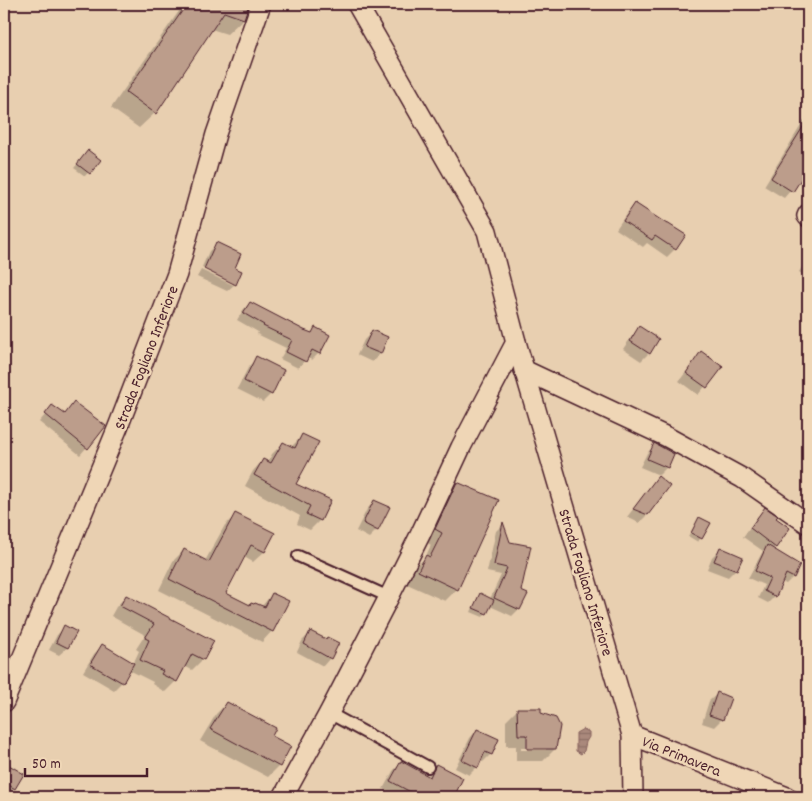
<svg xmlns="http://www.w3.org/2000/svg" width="812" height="801" font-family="Dekko,sans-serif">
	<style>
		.water { fill: url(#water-rules); stroke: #845f5b }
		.shadow { fill: #0003; fill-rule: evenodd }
		.building { fill: #bc9d8b; stroke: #4a1f2b }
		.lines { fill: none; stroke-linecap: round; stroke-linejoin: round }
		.service-casing { stroke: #4a1f2b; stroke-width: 14 }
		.minor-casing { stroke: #4a1f2b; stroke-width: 22 }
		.service { stroke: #efd6b6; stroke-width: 10 }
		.minor { stroke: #efd6b6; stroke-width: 19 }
		.labels { text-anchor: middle; stroke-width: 5; stroke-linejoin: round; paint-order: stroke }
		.street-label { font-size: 16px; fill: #4a1f2b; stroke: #efd6b6 }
	</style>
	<defs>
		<pattern id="water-rules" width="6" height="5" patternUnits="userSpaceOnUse" patternTransform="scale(1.25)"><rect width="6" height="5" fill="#aa897b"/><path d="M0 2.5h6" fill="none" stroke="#8c6f65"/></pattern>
	</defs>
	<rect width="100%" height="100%" fill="#e8cfb0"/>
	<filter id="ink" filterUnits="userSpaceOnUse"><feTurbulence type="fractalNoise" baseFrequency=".02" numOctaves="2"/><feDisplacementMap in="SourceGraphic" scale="10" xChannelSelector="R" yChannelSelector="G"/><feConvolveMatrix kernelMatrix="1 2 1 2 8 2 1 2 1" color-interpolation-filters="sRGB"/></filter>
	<g filter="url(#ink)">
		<path class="water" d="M583 729 589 732V737L586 742 584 751 581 754 576 751V733Z"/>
		<g class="shadow">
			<path d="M184 4H248L243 19 227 34 211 29 155 113 139 128 111 108Z"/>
			<path d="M808 114V170L784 198 764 186Z"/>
			<path d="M85 155 99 160 85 176 74 168Z"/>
			<path d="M635 205 675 249 667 257 647 243 643 247 616 229 627 213Z"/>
			<path d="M217 244 233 268 235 284 227 291 197 277 201 270 233 285V282L202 267 209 251Z"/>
			<path d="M808 258V278L799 272Z"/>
			<path d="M250 303 311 333 316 328 319 353 312 360 307 358 298 368 280 359 286 348 257 334 258 332 237 320 243 310Z"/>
			<path d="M639 328 649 353 641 361 623 349 632 336Z"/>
			<path d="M372 332 387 338 380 354 372 362 357 355 364 340Z"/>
			<path d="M701 353 721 367 698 395 679 381Z"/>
			<path d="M257 358 271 394 263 402 237 389 249 366Z"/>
			<path d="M53 406 64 415 105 426 80 455 39 422Z"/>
			<path d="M302 436 294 484 329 501 320 520 310 530 297 524 300 516 245 486 253 471 263 460 268 462 272 454 283 443 291 447Z"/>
			<path d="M655 445 667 467 659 475 640 467 647 453Z"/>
			<path d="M658 477 647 515 639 523 627 517Z"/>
			<path d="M458 483 457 589 445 601 407 584 414 568 425 558 431 545 424 541 446 495Z"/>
			<path d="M375 501 377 530 369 538 356 531 367 509Z"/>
			<path d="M765 509 775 547 772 550 793 577 786 584 781 582 775 596 768 603 758 598 764 585 748 578 763 551 743 537 757 517Z"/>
			<path d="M236 515 273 533 264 552 253 562 244 557 225 593 250 606 261 607 272 594V631L262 642 159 590 173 561 184 550 205 561 225 525Z"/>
			<path d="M700 518 709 524 698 542 688 536Z"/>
			<path d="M503 524 520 592 519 609 512 616 490 606 483 617 471 612 477 599 481 595 490 599 501 575 487 572 496 531Z"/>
			<path d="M720 549 736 569 728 577 707 569 712 557Z"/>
			<path d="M126 596 212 642 203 659 192 670 184 666 176 681 165 692 152 684 153 682 129 670 122 682 114 690 83 672 94 654 102 646 133 664 139 651 136 649 145 635 111 616 116 607Z"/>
			<path d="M65 627 75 633 67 648 59 655 49 650 57 635Z"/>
			<path d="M310 633 330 658 323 666 297 652 302 641Z"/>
			<path d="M717 694 722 719 714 727 702 723 709 701Z"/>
			<path d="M227 703 270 736 279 766 268 777 200 741 216 714Z"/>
			<path d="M518 709 555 749 543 761H516V746H506V721ZM521 748H546V750H521Z"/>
			<path d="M477 730 491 754 483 762 480 761 477 767 469 775 455 768 470 738Z"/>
			<path d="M401 763 427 777 437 766 461 779 452 797H398L383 789 393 771Z"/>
			<path d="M9 767 22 775 14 788 6 796 4 795V772Z"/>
		</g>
		<g class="building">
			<path d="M187 4H249L244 19 224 12 156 114 126 92Z"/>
			<path d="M808 119V168L793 192 771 178Z"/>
			<path d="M88 150 101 160 90 174 77 164Z"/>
			<path d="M635 203 667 224V223L686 235 676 250 655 236 652 240 623 221Z"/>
			<path d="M216 242 241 254 235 268 242 271 236 285 204 269Z"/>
			<path d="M250 302 304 330 312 333 315 327 330 335 320 354 312 350 306 362 286 352 292 340 263 326 264 325 243 313Z"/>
			<path d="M639 326 659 339 650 354 630 341Z"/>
			<path d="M372 330 388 337 381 354 364 347Z"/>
			<path d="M701 351 723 367 707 388 686 373Z"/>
			<path d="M256 356 284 370 272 395 244 381Z"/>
			<path d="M74 402 106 426 88 449 45 414 52 405 65 414Z"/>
			<path d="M302 434 319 442 296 484 331 500 321 521 306 514 310 506 254 475 263 459 271 463 283 442 295 448Z"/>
			<path d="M654 443 674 454 668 468 647 459Z"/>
			<path d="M658 476 670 486 648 515 633 509Z"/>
			<path d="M457 482 499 500 458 590 418 571 426 555 430 557 442 533 435 529Z"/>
			<path d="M374 500 390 507 378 531 363 523Z"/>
			<path d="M765 507 778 516 776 518 790 528 776 548 750 528Z"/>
			<path d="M235 513 275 533 265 552 251 545 226 593 250 605 251 603 254 604 255 603 265 607 272 593 289 601 273 632 169 579 184 549 209 562Z"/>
			<path d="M699 517 711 523 702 539 691 533Z"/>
			<path d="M503 522 510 542 531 546 521 591 528 594 520 610 494 598 507 568 494 565Z"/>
			<path d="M767 545 800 565 794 578 786 574 776 597 764 591 770 578 755 571Z"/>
			<path d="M720 547 743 557 737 570 714 561Z"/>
			<path d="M480 593 494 600 487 614 473 608Z"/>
			<path d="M126 595 214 641 204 660 192 654 177 682 161 674 163 671 140 660 149 640 145 638 154 624 120 606Z"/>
			<path d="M64 625 77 632 68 648 56 642Z"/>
			<path d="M310 631 326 639 327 637 339 643 331 659 304 644Z"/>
			<path d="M102 644 134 663 123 683 90 664Z"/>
			<path d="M717 692 731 698 723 720 709 715Z"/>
			<path d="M227 702 276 728 272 736 291 746 280 767 210 729Z"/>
			<path d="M517 708H541V713L556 718 560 726 556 749H527V735H518Z"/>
			<path d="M477 729 499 739 492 755 485 752 478 768 462 760Z"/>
			<path d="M401 761 430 777 436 764 463 778 454 797H420L390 781Z"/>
			<path d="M9 765 24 774 15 789 4 782V773Z"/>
		</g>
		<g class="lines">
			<defs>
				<g id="service">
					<path d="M298 556 389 597"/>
					<path d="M329 713 428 767"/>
				</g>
				<g id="minor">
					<path d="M357 4 487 231 516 342 632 735 633 797"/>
					<path d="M808 214 807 216 808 217"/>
					<path d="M524 370 667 437 742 478 808 524"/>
					<path d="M4 702 118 427 177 274 216 134 261 4"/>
					<path d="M632 735 787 797"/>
					<path d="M283 797 329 713 389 597 420 535 461 447 516 342"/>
				</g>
			</defs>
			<use href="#service" class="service-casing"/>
			<use href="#minor" class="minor-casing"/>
			<use href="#service" class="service"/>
			<use href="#minor" class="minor"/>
		</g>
	</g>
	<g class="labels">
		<g class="street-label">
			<text transform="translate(145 357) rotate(-69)" y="6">Strada Fogliano Inferiore</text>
			<text transform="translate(587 582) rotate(73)" y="6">Strada Fogliano Inferiore</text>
			<text transform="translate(682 755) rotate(22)" y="6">Via Primavera</text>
		</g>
	</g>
	<rect width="812" height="801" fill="none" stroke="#efd6b6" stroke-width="20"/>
	<rect x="10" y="10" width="792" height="781" fill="none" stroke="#4a1f2b" stroke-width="2" filter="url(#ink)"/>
	<path d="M25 768v8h122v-8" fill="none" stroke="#4a1f2b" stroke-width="2.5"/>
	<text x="32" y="768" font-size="15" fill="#4a1f2b" stroke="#efd6b6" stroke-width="4" paint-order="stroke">50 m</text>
</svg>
